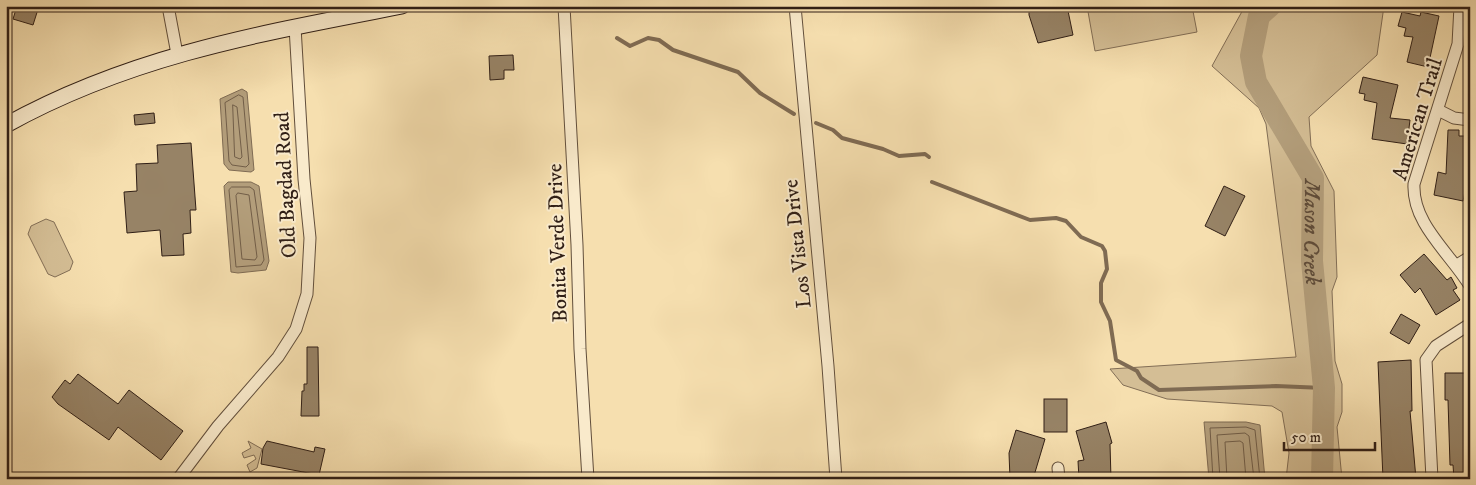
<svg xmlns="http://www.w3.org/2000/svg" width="1476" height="485" font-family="'IM FELL DW Pica',serif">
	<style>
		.green { fill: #d4be95; stroke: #826e56 }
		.water { fill: #b39e7b; stroke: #7f6b53 }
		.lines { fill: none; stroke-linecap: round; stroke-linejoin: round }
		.shore { stroke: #725e48; stroke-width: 1 }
		.stream { stroke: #7f6b53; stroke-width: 4 }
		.river { stroke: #b39e7b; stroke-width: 22 }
		.building { fill: #978366; stroke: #301f16 }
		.minor-casing { stroke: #624f3c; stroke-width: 13 }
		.secondary-casing { stroke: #301f16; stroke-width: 17 }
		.minor { stroke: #f9eacb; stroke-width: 11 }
		.secondary { stroke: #f9eacb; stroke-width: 15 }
		.labels { text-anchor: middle; stroke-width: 4; stroke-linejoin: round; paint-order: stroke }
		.street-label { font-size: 21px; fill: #301f16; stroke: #f9eacb }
		.water-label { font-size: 22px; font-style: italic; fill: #5e4b39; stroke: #f9eacb }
	</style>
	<rect width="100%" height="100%" fill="#f6dfaf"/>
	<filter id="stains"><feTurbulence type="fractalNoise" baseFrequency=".004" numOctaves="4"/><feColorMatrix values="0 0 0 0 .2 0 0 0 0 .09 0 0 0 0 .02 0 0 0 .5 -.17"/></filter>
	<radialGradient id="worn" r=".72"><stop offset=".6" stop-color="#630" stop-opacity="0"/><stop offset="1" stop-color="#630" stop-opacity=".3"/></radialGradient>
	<g class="green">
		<path d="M1087 6H1192L1197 32 1095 51Z"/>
		<path d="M1245 6H1384L1377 55 1309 117 1311 146 1334 191 1337 277 1332 291 1335 361 1342 384V412L1337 427 1342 479H1286L1289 453 1282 412 1272 406 1167 399 1123 385 1110 369 1296 357 1266 124 1259 108 1212 66Z"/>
		<path d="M46 219 54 222 73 262 70 270 55 277 48 274 28 234 31 226Z"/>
		<path d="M248 441 262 449 257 468 250 472 247 465 256 459 254 455 244 458 242 453 251 448Z"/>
	</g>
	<g class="water">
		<path d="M242 89 247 92 254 170 251 172 229 170 224 164 220 99Z"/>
		<path d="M228 182H251L259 186 269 261 266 270 238 273 231 272 224 186Z"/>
		<path d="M1204 422H1246L1260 425 1265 479H1209Z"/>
	</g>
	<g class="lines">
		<g class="shore">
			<path d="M239 95 243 97 249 164 246 167 232 165 229 161 225 103Z"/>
			<path d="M233 105 237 107 242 157 240 159 235 157Z"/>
			<path d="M232 187H250L254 190 264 260 261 265 236 267 229 190Z"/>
			<path d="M238 193 249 195 257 257 255 260 242 259 236 196Z"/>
			<path d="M1213 479 1210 428 1246 427 1255 430 1260 479"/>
			<path d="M1220 479 1217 435 1245 433 1249 436 1254 479"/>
			<path d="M1227 479 1225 442 1240 441 1243 443 1246 479"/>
		</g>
		<g class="stream">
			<path d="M617 38 630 46 648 38 659 40 673 50 738 72 760 93 794 114"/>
			<path d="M816 123 833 130 842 138 883 149 899 156 925 154 929 157"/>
			<path d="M932 182 1030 220 1056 218 1066 221 1081 237 1102 246 1105 251 1107 269 1101 283V302L1110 321 1116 360 1137 371 1141 378 1159 390 1276 386 1324 388"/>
		</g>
		<path class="river" id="s1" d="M1270 6 1259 16 1251 56 1256 82 1313 178 1312 261 1324 388 1322 479"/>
	</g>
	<g class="building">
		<path d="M17 6H39L33 25 13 19Z"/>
		<path d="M1029 6H1067L1073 35 1038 43 1029 15Z"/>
		<path d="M1402 12 1420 16 1421 12 1439 16 1428 67 1407 62 1413 37 1404 36 1406 28 1398 26Z"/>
		<path d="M513 55 514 70H504V79L490 80 489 56Z"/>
		<path d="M1363 77 1398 85 1390 118 1410 120 1407 144 1372 139 1377 103 1364 100 1365 94 1359 93Z"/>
		<path d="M154 113 155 123 135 125 134 115Z"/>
		<path d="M1448 130H1459V136H1470L1469 173 1463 201 1434 195 1438 172 1446 174Z"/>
		<path d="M191 143 196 210H190L191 233 183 234 184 255 162 256 160 230 127 233 124 192 137 191 136 164 158 163 157 145Z"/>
		<path d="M1224 186 1245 196 1225 236 1205 226Z"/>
		<path d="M1424 254 1447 280 1451 277 1457 288 1453 290 1460 300 1436 315 1420 288 1415 293 1400 275Z"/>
		<path d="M1401 314 1420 325 1409 344 1390 333Z"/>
		<path d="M307 347H318L319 416H301L302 391H304V384H307Z"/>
		<path d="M1411 360 1412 411H1410L1416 479H1383L1378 362Z"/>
		<path d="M1445 373H1470V479H1454L1453 465H1450L1448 400H1445Z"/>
		<path d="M78 374 118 404 129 390 183 431 161 460 118 427 109 440 58 404 52 397 65 380 70 384Z"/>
		<rect x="1044" y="399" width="23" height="33"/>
		<path d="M1106 422 1112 443 1110 444 1111 479H1079L1078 461 1084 460 1076 431Z"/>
		<path d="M1016 430 1045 439 1033 479H1010L1009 453Z"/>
		<path d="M267 441 314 452 315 447 325 449 319 475 261 464 263 448Z"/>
	</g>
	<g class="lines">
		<defs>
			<g id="minor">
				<path d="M168 6 177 54"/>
				<path d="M564 6 577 245 580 349 588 479"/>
				<path d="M795 6 828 366 836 479"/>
				<path d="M1460 6 1458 44 1414 184C1412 224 1450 253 1470 286"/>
				<path d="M1438 110 1454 118 1470 120"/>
				<path d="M1457 265 1470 257"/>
				<path d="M1058 468 1059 479"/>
				<path d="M178 479 218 426 278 357 296 329 307 294 310 238 304 179 295 27"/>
				<path d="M1432 479 1426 360 1436 346 1470 324"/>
			</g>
			<path id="secondary" d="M6 125C132 55 263 33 402 6"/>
		</defs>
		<use href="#minor" class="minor-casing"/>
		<use href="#secondary" class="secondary-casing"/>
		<use href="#minor" class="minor"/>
		<use href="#secondary" class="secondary"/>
	</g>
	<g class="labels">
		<g class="street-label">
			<text transform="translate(1417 119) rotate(-73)" y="7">American Trail</text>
			<text transform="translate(285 185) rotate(-93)" y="7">Old Bagdad Road</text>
			<text transform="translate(557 243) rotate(-92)" y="7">Bonita Verde Drive</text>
			<text transform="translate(797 244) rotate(-96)" y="7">Los Vista Drive</text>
		</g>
		<g class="water-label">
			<text dy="8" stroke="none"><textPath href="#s1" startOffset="248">Mason Creek</textPath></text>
		</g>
	</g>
	<rect width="1476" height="485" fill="none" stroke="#f6dfaf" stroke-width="25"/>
	<rect x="8" y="8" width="1461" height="470" fill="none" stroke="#301f16" stroke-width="2.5"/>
	<rect x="12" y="12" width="1451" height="460" fill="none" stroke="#301f16"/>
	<path d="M1284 442v8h91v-8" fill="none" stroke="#301f16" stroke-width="2.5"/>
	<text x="1291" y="442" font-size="15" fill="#301f16" stroke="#f9eacb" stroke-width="4" paint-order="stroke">50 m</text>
	<rect width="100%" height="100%" filter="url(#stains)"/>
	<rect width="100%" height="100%" fill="url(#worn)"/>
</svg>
